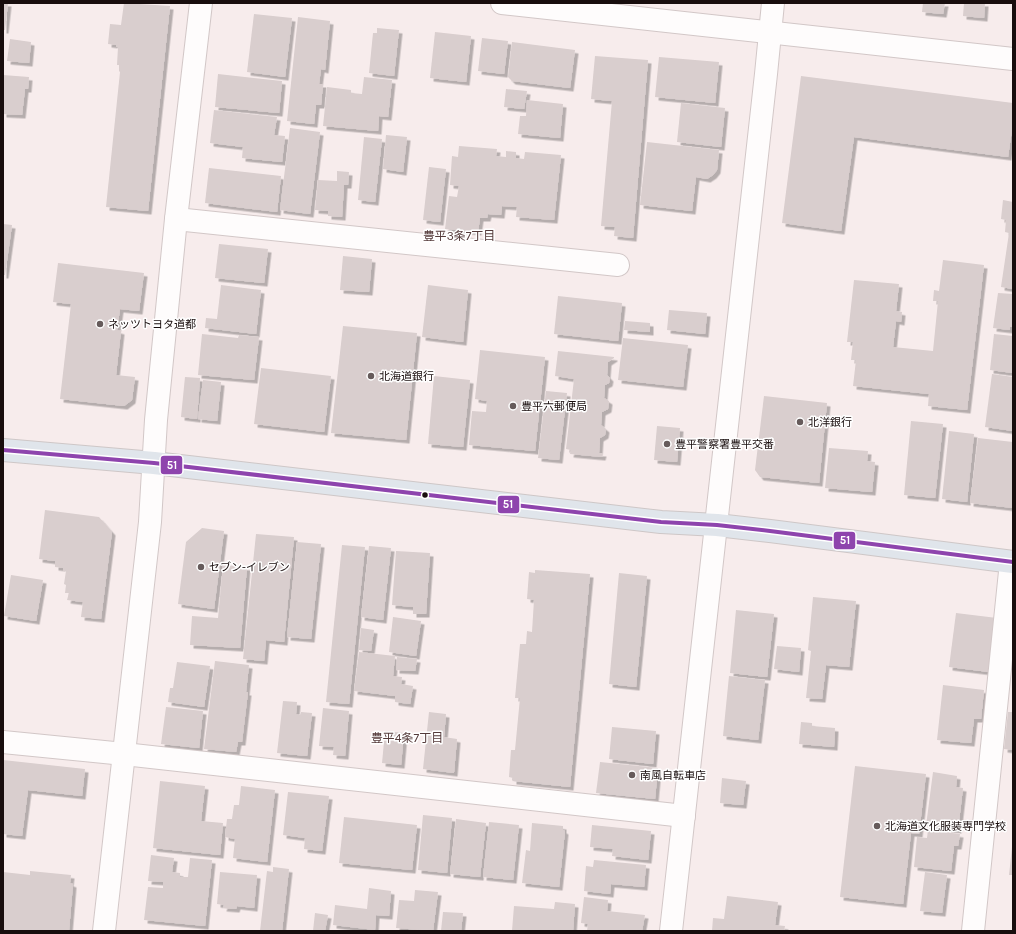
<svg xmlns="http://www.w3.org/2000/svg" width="1016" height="934" font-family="Karla,'Noto Sans JP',sans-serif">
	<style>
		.building { fill: #d9cece; filter: url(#shadow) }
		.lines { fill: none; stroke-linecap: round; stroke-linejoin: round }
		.minor-casing { stroke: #d2c7c7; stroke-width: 24 }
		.highway-casing { stroke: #cec7c7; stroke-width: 24 }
		.minor { stroke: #fefcfc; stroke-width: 22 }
		.highway { stroke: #e0e5eb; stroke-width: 22 }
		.bus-1-casing { stroke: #fff; stroke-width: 7 }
		.bus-1 { stroke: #8e44ad; stroke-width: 4 }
		.poi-dot { fill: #665b5b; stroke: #fff; stroke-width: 1.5 }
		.bus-dot { fill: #180d0d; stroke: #fff; stroke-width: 1.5 }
		.labels { text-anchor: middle; stroke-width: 3; stroke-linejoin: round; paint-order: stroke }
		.poi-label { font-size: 11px; fill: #180d0d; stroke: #fff; text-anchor: start }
		.neighbourhood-label { font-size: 12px; fill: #543a3a; stroke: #fff }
		.line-badge { stroke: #fff; stroke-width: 1.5 }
		.badge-label { font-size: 11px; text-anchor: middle; font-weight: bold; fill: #fff }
	</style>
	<defs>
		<filter id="shadow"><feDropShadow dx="3.5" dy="3.5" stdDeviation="0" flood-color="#0004"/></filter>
	</defs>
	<rect width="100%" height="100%" fill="#f7ecec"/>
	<g class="building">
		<path d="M3 3H8L5 30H3Z"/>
		<path d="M124 3 170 6 148 211 106 207 120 72 119 71V65H117L118 47H116V45L108 44 110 24 121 25Z"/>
		<path d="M923 3H945L943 14 922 12Z"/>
		<path d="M964 3H985L984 18 963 16Z"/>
		<path d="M254 14 292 18 285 77 247 72Z"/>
		<path d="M298 17 330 21 325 70 321 69 319 84H323L321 105H316L314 124 287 121Z"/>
		<path d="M377 28 399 30 394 76 369 73 373 33H377Z"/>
		<path d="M435 32 471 36 466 82 430 78Z"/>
		<path d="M482 38 508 41 504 74 478 71Z"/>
		<path d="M10 39 31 42 29 63 7 61Z"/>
		<path d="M512 42 575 50 570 88 512 81 508 77Z"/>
		<path d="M595 56 648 60 633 238 614 236 615 227 601 226 612 101 591 99Z"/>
		<path d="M659 57 719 62 715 103 655 97Z"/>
		<path d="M218 74 282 81 279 113 215 107Z"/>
		<path d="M3 75 29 77 28 89H25L22 115 3 114Z"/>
		<path d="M801 76 1013 103V123L1008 157 854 137 841 231 782 223Z"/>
		<path d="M364 77 392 80 388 117 379 116 378 131 323 126 327 87 351 90V93L362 94Z"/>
		<path d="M506 89 527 91 524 109 504 107Z"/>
		<path d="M527 100 563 104 560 138 518 134 520 116H526Z"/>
		<path d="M681 103 725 108 721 147 677 142Z"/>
		<path d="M214 110 277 117 274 135 285 136 282 162 242 158 243 147 210 143Z"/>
		<path d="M290 128 320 132 310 214 280 210Z"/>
		<path d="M386 135 407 137 403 172 383 169Z"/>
		<path d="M364 137 382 139 375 202 358 200Z"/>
		<path d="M647 142 719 150 717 170 713 175 707 179 696 177 692 211 640 205Z"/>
		<path d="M459 146 497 149 496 156 506 157V151L516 152V158L524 159 525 152 561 155 554 220 516 217 517 207 502 206 501 215 488 214 487 218H480L478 232 445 229 449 196 457 197 459 186 450 185 452 156 458 157Z"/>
		<path d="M429 167 446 169 440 222 423 220Z"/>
		<path d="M209 168 281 176 277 212 205 203Z"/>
		<path d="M337 171 349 172 348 185H344L342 217 328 216V211L315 210 318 180 337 181Z"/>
		<path d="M1003 200 1013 202V289L1001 287 1009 233 1005 232 1006 220 1001 219Z"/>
		<path d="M3 224 12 225 5 275H3Z"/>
		<path d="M219 244 268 249 264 283 215 278Z"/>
		<path d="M343 256 372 259 369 292 340 290Z"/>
		<path d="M943 260 984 265 967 410 928 406 929 394 853 386 856 360H851L853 342H847L854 280 899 284 896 311 902 312 901 322 896 321 893 347 933 351 938 301H933L934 290 939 291Z"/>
		<path d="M58 263 144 273 139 311 120 309 117 330 121 331 116 375 135 377 132 400 124 406 60 399 71 304 53 302Z"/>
		<path d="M221 285 261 290 256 334 205 328 206 318 217 319Z"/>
		<path d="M428 285 468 290 463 342 422 337Z"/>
		<path d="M998 293 1013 294V327H1010V330L993 328Z"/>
		<path d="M558 296 622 303 618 341 554 334Z"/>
		<path d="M669 310 707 313 705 334 667 330Z"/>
		<path d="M625 321 650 323V332L624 330Z"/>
		<path d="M343 326 417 333 406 440 331 433Z"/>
		<path d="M202 334 238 338 239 335 259 337 254 380 198 375Z"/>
		<path d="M994 334 1013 336V373L990 370Z"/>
		<path d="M623 338 688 345 683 387 618 380Z"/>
		<path d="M480 350 545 357 535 451 469 445 472 411 486 412 487 401 475 399Z"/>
		<path d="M558 351 614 357V358L608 362 607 375 610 378 609 383 605 385 604 398 609 401 608 409 602 412 601 425 606 429 605 435 600 438 599 453H603L602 457 570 454 571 450 566 449 574 379 555 376Z"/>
		<path d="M261 368 331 376 324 432 254 424Z"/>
		<path d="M992 374 1013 377V431L985 427Z"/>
		<path d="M434 376 470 380 463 447 428 444Z"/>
		<path d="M185 377 200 378 197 419 181 417Z"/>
		<path d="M203 380 221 382 217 421 198 419Z"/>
		<path d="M546 391 567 393 559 460 538 458Z"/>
		<path d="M764 396 827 403 819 483 760 477 755 470Z"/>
		<path d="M911 421 943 424 935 498 904 495Z"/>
		<path d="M657 426 680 428 677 462 654 460Z"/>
		<path d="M949 431 974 434 967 502 942 499Z"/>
		<path d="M978 438 1013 442V508L970 503Z"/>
		<path d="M829 448 868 451 867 461 875 462 872 492 825 488Z"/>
		<path d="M45 510 99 517 112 532 101 619 81 617 83 602 67 600 69 593H65L66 585 64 584 66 571 63 570V568L55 567V561L39 559Z"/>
		<path d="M202 528 224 531 214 609 178 604 186 542Z"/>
		<path d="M256 534 294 537 284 642 266 640 264 661 243 659Z"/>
		<path d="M297 542 321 544 311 639 287 637Z"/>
		<path d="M342 545 365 547 349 704 326 702Z"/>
		<path d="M369 546 391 548 383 620 361 617Z"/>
		<path d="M396 551 430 553 426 614H413V607L392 605Z"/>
		<path d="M223 565 247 567 240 648 190 645 192 616 218 618Z"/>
		<path d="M535 570 590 574 570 787 513 781V778L509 777 511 750H515L520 698H515L520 644H526L527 631 532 632 534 600 527 599 529 572 535 573Z"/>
		<path d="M619 573 647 576 636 687 609 684Z"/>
		<path d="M11 575 43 580 36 621 4 616Z"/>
		<path d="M813 597 856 601 849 667 826 665 822 699 806 698 811 651 808 650Z"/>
		<path d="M736 610 774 614 767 677 730 673Z"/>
		<path d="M956 613 997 618 989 672 949 667Z"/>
		<path d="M393 617 421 621 416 656 389 652Z"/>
		<path d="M361 628 374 630 371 651 359 650Z"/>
		<path d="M777 646 801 648 799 672 774 669Z"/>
		<path d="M359 652 395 656 393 676 402 677 401 684 413 686 410 704 395 702V696L354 691Z"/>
		<path d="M397 657 417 659 415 671 396 670Z"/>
		<path d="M215 661 249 665 246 692H248L242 742H238L236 752 204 749Z"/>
		<path d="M177 662 210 666 204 707 168 702 170 688H173Z"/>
		<path d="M729 676 765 680 758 740 723 736Z"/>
		<path d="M943 685 984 690 981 719H974L971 743 937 740Z"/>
		<path d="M283 701 297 702 296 714 300 715 301 712 312 713 307 756 277 753Z"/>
		<path d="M166 707 203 711 199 748 161 744Z"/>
		<path d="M323 708 349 711 345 756 333 755 334 747 319 746Z"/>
		<path d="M429 712 446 714 444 737 457 739 454 773 423 769Z"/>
		<path d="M1008 712H1013V750L1004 749Z"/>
		<path d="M801 722 812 723V726L835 728 834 747 799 744Z"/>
		<path d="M612 727 656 731 653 764 609 759Z"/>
		<path d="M385 731 404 733 401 765 382 763Z"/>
		<path d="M3 760 85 769 82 796 28 790 22 836 3 834Z"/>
		<path d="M600 762 658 768 655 799 596 793Z"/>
		<path d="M855 766 926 774 919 834 911 833 903 904 840 897Z"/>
		<path d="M933 772 957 776 956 787 963 788 958 830 926 826Z"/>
		<path d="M722 778 746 781 743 805 720 803Z"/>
		<path d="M160 781 205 786 201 821 223 823 220 855 153 848Z"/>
		<path d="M241 786 275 790 267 862 233 858 235 839 225 837 227 819H232L234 805H239Z"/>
		<path d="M288 792 329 796 322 851 304 849 305 838 283 835Z"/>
		<path d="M423 815 452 818 447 873 418 870Z"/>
		<path d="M344 817 417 825 412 870 339 863Z"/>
		<path d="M456 819 486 823 480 877 450 874Z"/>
		<path d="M489 822 519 825 513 880 483 877Z"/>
		<path d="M532 823 563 826V830L565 831 559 887 522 883 526 850 530 851Z"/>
		<path d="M592 825 651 831 648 860 612 856 613 849 590 847Z"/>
		<path d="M928 830 960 834 958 846H954L951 871 914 867 917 837 927 838Z"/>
		<path d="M1012 847H1013V875H1009Z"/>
		<path d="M151 855 174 858 172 872 180 873V877H188L190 858 212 860 205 926 144 920 148 887 163 888V882L148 881Z"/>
		<path d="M594 860 646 865 644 887 611 884 610 894 584 891 586 866 593 867Z"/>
		<path d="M273 867 289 869 282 931H260L267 871 273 872Z"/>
		<path d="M30 871 71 875 70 883 73 884 69 931H3V872L30 875Z"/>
		<path d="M220 872 257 875 254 908 237 906 236 909 223 908 224 905 217 904Z"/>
		<path d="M925 872 947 875 942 913 920 911Z"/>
		<path d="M369 888 391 891 389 916 376 915 375 930 333 925 335 905 367 909Z"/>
		<path d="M415 890 438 892 433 931 396 928 399 900 414 901Z"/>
		<path d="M727 896 778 902 775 925 785 926 784 931H712L713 918 724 919Z"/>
		<path d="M584 897 608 900 607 911 645 915 642 931H587L588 924 581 923Z"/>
		<path d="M555 902 575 904 573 931H512L514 906 554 909Z"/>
		<path d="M443 912 463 913 461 931H441Z"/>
		<path d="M315 913 328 915 325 931H313Z"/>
	</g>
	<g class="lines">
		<defs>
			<g id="minor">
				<path d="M502 3 1013 59"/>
				<path d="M176 219 618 265"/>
				<path d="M3 742 124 754 684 816"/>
				<path d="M104 931 150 522 156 420 176 219 201 3"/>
				<path d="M671 931 766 74 773 3"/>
				<path d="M973 931 1011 562"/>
			</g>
			<path id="highway" d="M3 450 154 463 661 522 717 525 770 531 1013 562"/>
		</defs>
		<use href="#minor" class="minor-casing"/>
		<use href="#highway" class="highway-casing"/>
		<use href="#minor" class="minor"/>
		<use href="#highway" class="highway"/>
		<defs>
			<path id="bus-1" d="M3 450 154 463 661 522 717 525 770 531 1013 562"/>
		</defs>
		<use href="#bus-1" class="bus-1-casing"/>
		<use href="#bus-1" class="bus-1"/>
	</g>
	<g class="poi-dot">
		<circle cx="100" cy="324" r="4"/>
		<circle cx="371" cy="376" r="4"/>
		<circle cx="513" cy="406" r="4"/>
		<circle cx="800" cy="422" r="4"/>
		<circle cx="667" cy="444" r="4"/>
		<circle cx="201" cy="567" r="4"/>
		<circle cx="632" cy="775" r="4"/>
		<circle cx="877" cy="826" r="4"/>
	</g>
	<circle class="bus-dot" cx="425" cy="495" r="3.5"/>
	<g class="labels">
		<g class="poi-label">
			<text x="108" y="328">ネッツトヨタ道都</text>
			<text x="379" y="380">北海道銀行</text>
			<text x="521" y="410">豊平六郵便局</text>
			<text x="808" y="426">北洋銀行</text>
			<text x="675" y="448">豊平警察署豊平交番</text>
			<text x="209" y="571">セブン-イレブン</text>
			<text x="640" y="779">南風自転車店</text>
			<text x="885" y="830">北海道文化服装専門学校</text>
		</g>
		<g class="neighbourhood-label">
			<text x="459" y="240">豊平3条7丁目</text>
			<text x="407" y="742">豊平4条7丁目</text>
		</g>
	</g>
	<g class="line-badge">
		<rect x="160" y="455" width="23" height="20" rx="4" fill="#8e44ad"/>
		<rect x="497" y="495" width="23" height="19" rx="4" fill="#8e44ad"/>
		<rect x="833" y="531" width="23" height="19" rx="4" fill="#8e44ad"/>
	</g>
	<g class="badge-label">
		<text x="172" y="469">51</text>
		<text x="508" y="508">51</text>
		<text x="845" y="544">51</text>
	</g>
	<rect width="1016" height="934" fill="none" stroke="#180d0d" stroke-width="8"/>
</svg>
